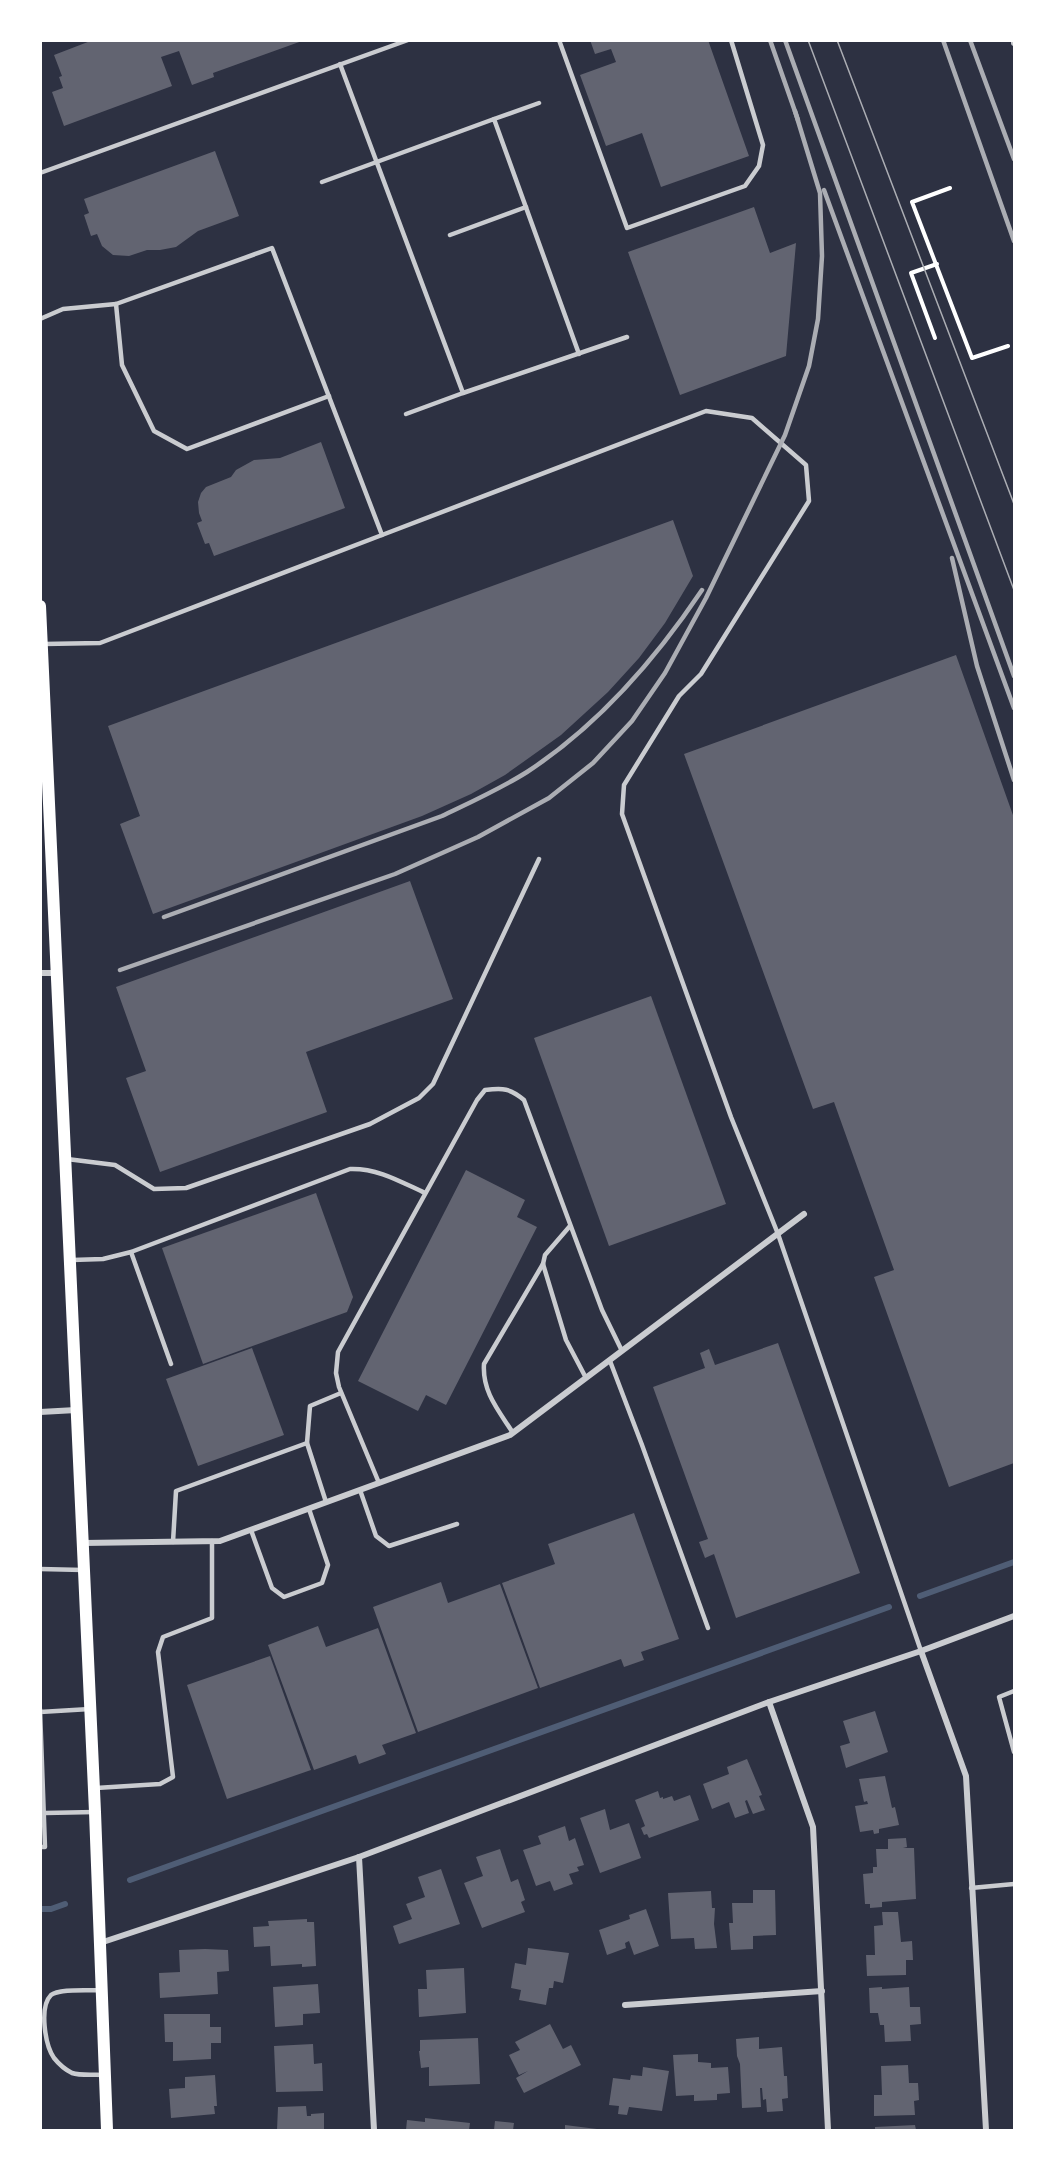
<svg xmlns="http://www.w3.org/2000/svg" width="1055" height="2171" font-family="Raleway,sans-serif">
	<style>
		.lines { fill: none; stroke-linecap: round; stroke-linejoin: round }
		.stream { stroke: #4f5d75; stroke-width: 6 }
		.building { fill: #626471 }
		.path { stroke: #fff; stroke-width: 4 }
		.service { stroke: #caccd0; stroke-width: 4.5 }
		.minor { stroke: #caccd0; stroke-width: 6 }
		.secondary { stroke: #fff; stroke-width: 12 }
		.tram { stroke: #abadb3; stroke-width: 1.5 }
		.rail { stroke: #abadb3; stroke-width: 4.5 }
	</style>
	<rect width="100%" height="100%" fill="#2d3142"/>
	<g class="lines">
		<g class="stream">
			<path d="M920 1596 1014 1562"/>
			<path d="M130 1880 889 1607"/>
			<path d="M40 1909H51L65 1904"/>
		</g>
	</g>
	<g class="building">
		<path d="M93 40H302V41L213 73 214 77 192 85 179 51 161 57 172 86 64 126 52 92 63 88 59 77 62 76 54 55Z"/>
		<path d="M590 40H708L749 156 661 187 642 133 606 146 580 75 616 62 611 49 595 54Z"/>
		<path d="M215 151 239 216 198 231 176 247 160 250H147L129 256 113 255 102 246 97 234 91 236 84 215 89 213 84 199Z"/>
		<path d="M754 207 770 253 796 243 786 356 680 395 628 252Z"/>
		<path d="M321 442 345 508 214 556 209 543 205 544 197 523 202 521 199 513 198 502 201 493 206 487 231 477 236 470 254 460 280 458Z"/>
		<path d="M673 520 693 576 665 623 639 658 608 692 561 735 505 775 471 794 422 816 153 914 120 824 140 816 108 726Z"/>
		<path d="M956 655 1014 818V1463L949 1487 874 1277 894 1270 834 1102 813 1109 684 754Z"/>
		<path d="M410 881 453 999 306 1052 327 1112 160 1172 126 1078 146 1071 116 987Z"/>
		<path d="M651 996 726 1204 609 1246 534 1038Z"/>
		<path d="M466 1170 525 1200 517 1217 537 1227 446 1405 426 1395 418 1411 358 1381Z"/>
		<path d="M316 1193 353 1297 347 1312 203 1364 162 1248Z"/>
		<path d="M778 1343 860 1573 736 1618 714 1554 705 1558 699 1542 708 1539 653 1387 705 1368 700 1353 709 1349 715 1365Z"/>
		<path d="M252 1348 284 1435 198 1466 166 1379Z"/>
		<path d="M634 1513 679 1639 641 1652 644 1660 624 1667 621 1659 540 1688 502 1583 555 1564 548 1544Z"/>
		<path d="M441 1582 448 1603 500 1584 538 1688 418 1732 373 1607Z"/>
		<path d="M318 1626 326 1647 378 1628 416 1733 382 1745 386 1754 359 1764 356 1755 314 1770 268 1645Z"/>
		<path d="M270 1656 311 1770 227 1799 187 1685Z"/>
		<path d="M875 1711 888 1752 846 1768 840 1746 850 1743 843 1721Z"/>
		<path d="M747 1759 762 1795 759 1796 765 1810 753 1814 747 1800 745 1801 749 1813 735 1818 729 1802 712 1809 703 1784 729 1774 727 1767Z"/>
		<path d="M885 1776 892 1808 895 1807 899 1825 879 1829V1833L874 1834 873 1830 860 1832 855 1806 868 1804 867 1801 864 1802 859 1779Z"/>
		<path d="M658 1791 660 1798 663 1797V1799L672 1796 674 1801 690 1795 699 1820 649 1838 647 1834 644 1835 641 1828 645 1826 635 1800Z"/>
		<path d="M605 1809 610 1830 629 1823 641 1858 600 1873 580 1818Z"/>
		<path d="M565 1826 569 1841 575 1838 584 1865 577 1867 579 1871 569 1874 573 1884 554 1891 550 1881 536 1886 523 1850 541 1844 538 1836Z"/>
		<path d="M906 1838 907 1847 903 1848H914L916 1899 882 1902V1907L870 1908V1904H865L863 1874 873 1873V1867H877L876 1849H888V1839Z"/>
		<path d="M500 1849 511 1882 518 1879 525 1900 521 1902 525 1912 482 1928 464 1883 483 1876 476 1857Z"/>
		<path d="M441 1869 460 1924 399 1944 393 1926 412 1919 406 1904 425 1897 418 1877Z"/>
		<path d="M753 1890H775L776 1935 753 1936V1949L731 1950 729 1923H733L732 1903H753Z"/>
		<path d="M711 1891 712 1908H715L714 1924 717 1948 695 1949 694 1938 671 1939 668 1893Z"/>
		<path d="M646 1909 659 1946 634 1955 629 1941 625 1943 626 1948 607 1955 599 1930 630 1919 629 1915Z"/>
		<path d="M882 1912H898L901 1942 912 1941 913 1960H906V1975L867 1976 866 1955H875L874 1926 883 1925Z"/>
		<path d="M307 1919V1922H314L316 1966 302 1967V1964L271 1966 270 1946 254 1947 253 1927 269 1926 268 1921Z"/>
		<path d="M528 1948 569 1953 563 1983 554 1981 553 1988H549L546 2005 519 2000 521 1990 511 1988 515 1963 526 1965Z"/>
		<path d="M205 1949 228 1950 229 1971 217 1972 218 1994 160 1998 159 1973 180 1972 179 1950Z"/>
		<path d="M464 1968 466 2013 419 2017 418 1989H427L426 1970Z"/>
		<path d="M318 1984 320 2013 303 2014V2025L275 2027 273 1987Z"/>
		<path d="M882 1987V1989L909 1987 910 2007H920L921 2024 910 2025 911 2041 885 2042 884 2025H880L878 2013H870L869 1988Z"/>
		<path d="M164 2014H210V2027H221V2043H211V2059L173 2061V2042H165Z"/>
		<path d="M550 2024 563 2049 571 2045 581 2065 524 2093 516 2078 528 2071 519 2075 509 2055 520 2050 515 2042Z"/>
		<path d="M759 2037V2049L782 2047 784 2076H787L788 2098 782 2099 783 2111 767 2112 766 2099 763 2100 762 2088H760L761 2107 742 2108 740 2064 737 2056 736 2039Z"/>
		<path d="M478 2038 480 2084 429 2086V2067L421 2068 419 2051H420V2040Z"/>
		<path d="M313 2044 314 2064 322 2063 323 2091 276 2092 274 2046Z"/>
		<path d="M698 2054V2062L711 2063V2068L728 2067 730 2093 717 2094V2100L694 2101V2095L676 2096 673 2055Z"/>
		<path d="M908 2065 909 2083H918L919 2100 914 2101 915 2115 874 2116V2095H882L881 2066Z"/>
		<path d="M643 2067 669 2071 662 2111 629 2107 627 2115 618 2114 619 2106 609 2105 613 2078 630 2080 631 2075 642 2076Z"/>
		<path d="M215 2075 217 2106H214L215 2114 171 2118 169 2089 185 2088V2077Z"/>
		<path d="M306 2106 307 2116H311V2114L324 2113V2130H277L278 2107Z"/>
		<path d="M425 2118 470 2123 469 2130H406L407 2120 425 2122Z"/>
		<path d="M495 2121 514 2123 513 2130H494Z"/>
		<path d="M565 2125 597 2129V2130H565Z"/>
		<path d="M915 2125 916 2130H875V2127Z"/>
	</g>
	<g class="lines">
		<g class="path">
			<path d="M950 188 912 202 972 358 1008 346"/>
			<path d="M935 338 911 273 937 264"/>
		</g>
		<g class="service">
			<path d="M559 40 627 228 745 186 759 166 763 145 731 40"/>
			<path d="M340 64 463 393 627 337"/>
			<path d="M494 119 539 103"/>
			<path d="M40 173 408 40"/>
			<path d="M322 182 494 119 579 354"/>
			<path d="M450 235 526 207"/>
			<path d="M116 304 122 365 154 431 187 449 329 396"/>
			<path d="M40 319 63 309 116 304 272 248 382 535 100 643 44 644"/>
			<path d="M406 414 463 393"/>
			<path d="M382 535 706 411 752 418 806 465 809 501 701 674 679 696 624 785 622 814 731 1117 778 1234 921 1651"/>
			<path d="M67 1159 115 1165 154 1189 186 1188 370 1124 419 1098 433 1084 539 859"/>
			<path d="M570 1226 545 1255 543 1264 566 1340 586 1378"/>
			<path d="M131 1252 171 1364"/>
			<path d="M72 1260 103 1259 131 1252 350 1169C378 1168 401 1182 425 1193"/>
			<path d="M610 1361 642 1445 708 1628"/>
			<path d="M513 1433C499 1411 482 1392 484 1364L543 1264"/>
			<path d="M307 1443 310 1406 341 1393"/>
			<path d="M379 1483 339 1387 336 1373 338 1352 477 1100 485 1090C503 1088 510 1088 524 1100L602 1310 622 1351"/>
			<path d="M360 1490 376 1536 389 1546 457 1524"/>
			<path d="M251 1530 272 1588 284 1597 322 1583 328 1565 309 1509"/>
			<path d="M173 1542 176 1491 307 1443 326 1502"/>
			<path d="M40 1569 83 1570"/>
			<path d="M1014 1691 999 1697 1014 1752"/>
			<path d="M40 1709 45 1847H40"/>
			<path d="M40 1712 90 1709"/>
			<path d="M96 1788 160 1784 173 1777 158 1652 163 1637 212 1618V1541"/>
			<path d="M45 1813 95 1812"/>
			<path d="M971 1888 1014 1884"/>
			<path d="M102 1990C90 1991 59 1988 51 1995 39 2007 45 2045 54 2058 58 2063 66 2070 72 2073 81 2076 95 2074 105 2075"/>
		</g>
		<g class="minor">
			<path d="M1014 40V43"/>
			<path d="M40 973H56"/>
			<path d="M40 1412 76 1410"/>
			<path d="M83 1543 220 1541 510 1435 804 1214"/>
			<path d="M921 1651 966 1776 986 2130"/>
			<path d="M769 1702 813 1827 828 2130"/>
			<path d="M359 1857 374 2130"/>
			<path d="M100 1943 359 1857 769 1702 921 1651 1014 1616"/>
			<path d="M625 2005 822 1991"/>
		</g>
		<path class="secondary" d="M40 606 95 1812 107 2130"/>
		<g class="tram">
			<path d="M808 40 1014 590"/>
			<path d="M837 40 1014 504"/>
		</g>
		<g class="rail">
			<path d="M770 40 798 120"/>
			<path d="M785 40 1014 676"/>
			<path d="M943 40 1014 241"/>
			<path d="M970 40 1014 159"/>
			<path d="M824 190 1014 708"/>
			<path d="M952 558 977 666 1014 780"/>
			<path d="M164 917 442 816C471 802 500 789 527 772 599 725 655 660 702 590"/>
			<path d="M120 970 395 874 478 837 549 798 593 763 632 721 665 673 706 598 785 435 809 366 818 319 822 256 820 193 795 111"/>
		</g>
	</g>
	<rect width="1055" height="2171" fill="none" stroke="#ffffff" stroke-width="84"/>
</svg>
